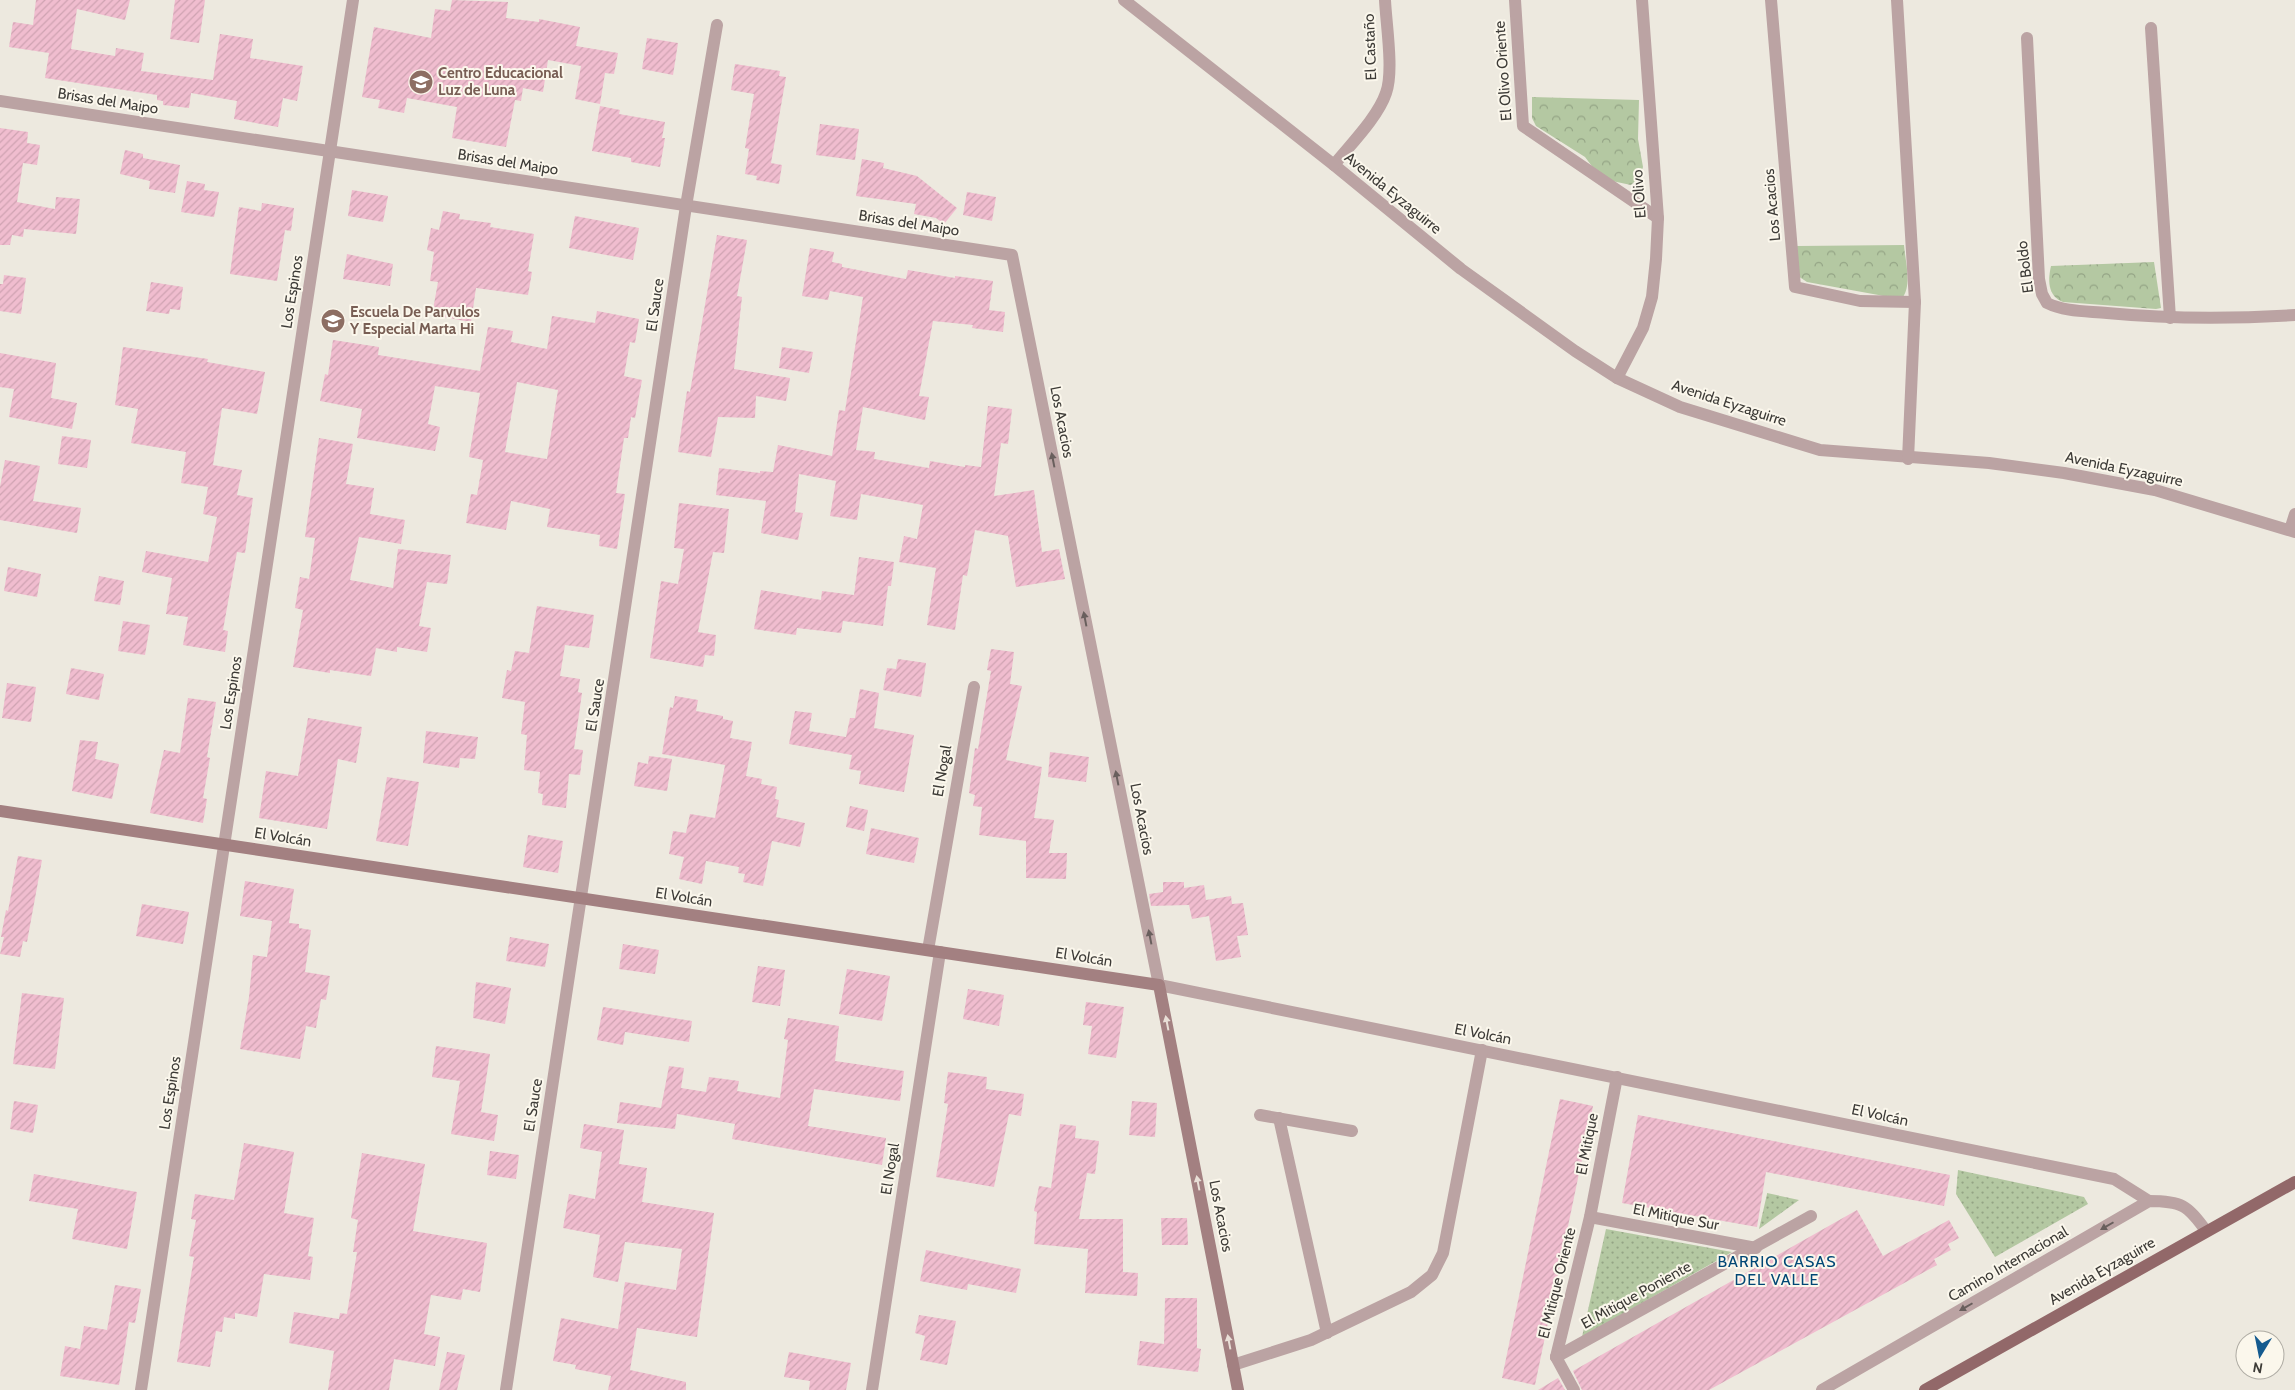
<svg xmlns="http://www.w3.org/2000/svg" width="2295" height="1390" font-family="Cabin,sans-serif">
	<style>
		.grass { fill: url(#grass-dots) }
		.park { fill: url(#park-crowns) }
		.building { fill: url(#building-hatch); fill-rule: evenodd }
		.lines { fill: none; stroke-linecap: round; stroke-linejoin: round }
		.street { stroke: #bba3a3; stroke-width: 12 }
		.secondary { stroke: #a38081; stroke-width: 12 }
		.primary { stroke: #926869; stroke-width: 12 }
		.oneway { fill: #695f5d }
		.oneway2 { fill: #e9dfd7 }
		.labels { text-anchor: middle; stroke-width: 4; stroke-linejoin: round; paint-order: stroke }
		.street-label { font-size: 15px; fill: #3d3b37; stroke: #fbf7ec }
		.education-label { font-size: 15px; font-weight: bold; fill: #785e54; stroke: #fbf7ec; text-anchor: start }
		.neighbourhood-label { font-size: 16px; letter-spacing: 1px; fill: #014775; stroke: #fbf7ec }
	</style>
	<defs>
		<pattern id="grass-dots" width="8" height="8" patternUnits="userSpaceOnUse" patternTransform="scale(1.25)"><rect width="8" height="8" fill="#b4c8a2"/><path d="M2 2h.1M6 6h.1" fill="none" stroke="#94a485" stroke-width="1.8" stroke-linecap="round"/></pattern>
		<pattern id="park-crowns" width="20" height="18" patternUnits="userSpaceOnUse" patternTransform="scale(1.25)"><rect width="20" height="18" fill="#b4c8a2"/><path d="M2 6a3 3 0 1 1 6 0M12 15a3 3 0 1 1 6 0" fill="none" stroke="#94a485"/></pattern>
		<pattern id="building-hatch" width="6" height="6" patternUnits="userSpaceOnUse" patternTransform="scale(1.25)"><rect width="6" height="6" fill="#f0bdcf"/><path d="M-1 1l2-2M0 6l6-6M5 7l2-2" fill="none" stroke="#cfa3b2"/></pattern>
	</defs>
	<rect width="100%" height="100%" fill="#ede9df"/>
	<g class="grass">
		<path d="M1958 1170 2084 1197 2088 1204 1995 1257 1956 1194Z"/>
		<path d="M1767 1193 1799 1200 1759 1229 1767 1194Z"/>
		<path d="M1606 1229 1732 1252 1582 1337Z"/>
	</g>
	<g class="park">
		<path d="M1532 97 1639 100 1638 139 1643 167 1640 176 1631 185 1612 181 1594 169 1585 157 1536 126 1532 118Z"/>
		<path d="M1904 245C1905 260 1912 284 1903 297L1884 296 1807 282 1798 276 1797 246Z"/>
		<path d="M2154 262 2161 308 2156 309 2063 302C2047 296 2048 279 2051 266Z"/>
	</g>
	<g class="building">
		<path d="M36 0H130L125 20 77 9 71 49 115 56 116 48 144 53 141 71 213 80 220 34 253 39 250 58 303 66 297 101 283 98 278 127 234 119 237 101 191 93 189 108 163 105V101L157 100V95L45 78 49 53 9 47 13 22 33 25Z"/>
		<path d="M175 0H205L199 43 170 39Z"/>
		<path d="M452 0 508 2 506 18 539 22V19L580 27 576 46 618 53 614 74 605 73 600 104 575 99 581 66 548 60 543 92 523 88 521 101 515 100 506 147 452 138 457 107 407 98 404 113 378 108 380 100 362 97 374 27 431 38 435 9 450 11Z"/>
		<path d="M647 38 678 43 673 75 642 69Z"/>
		<path d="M735 64 780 71 779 76 786 77 771 163 782 165 779 184 756 180 757 176 745 174 749 149 745 148 754 94 731 90Z"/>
		<path d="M600 106 620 110 619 114 665 122 662 138H665L660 167 631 162V158L592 151Z"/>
		<path d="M820 124 859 129 855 160 816 155Z"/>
		<path d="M0 128 28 132 27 143 40 145 37 165 23 163 17 202 55 209 56 197 80 199 76 234 24 229 23 237 12 235 10 245H0Z"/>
		<path d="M125 150 143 154V158L180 165 175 193 149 189 150 181 120 174Z"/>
		<path d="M862 159 884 163 883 168 917 176 957 208 944 224 936 218 914 214 916 204 856 196Z"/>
		<path d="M187 181 205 184 204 190 219 192 214 217 181 212Z"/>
		<path d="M352 190 388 196 383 222 348 216Z"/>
		<path d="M967 192 996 197 992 221 963 215Z"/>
		<path d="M262 203 294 208 291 231 285 230 277 281 230 274 239 207 261 211Z"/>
		<path d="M443 211 460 214 459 219 491 223 490 227 534 234 528 271 532 272 528 295 476 288 471 322 432 315 438 282 430 281 434 252 427 250 431 228 439 230Z"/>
		<path d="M575 216 639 228 633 260 569 248Z"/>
		<path d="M717 235 747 240 737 296 742 297 734 369 790 378 786 401 756 396 755 418 718 417 711 457 678 452 687 391 690 392Z"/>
		<path d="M810 248 834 252 832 262 842 264V267L906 279 908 270 955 278V276L993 281 989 310 1005 312 1003 332 972 328 973 325 933 321 919 396 929 397 925 420 863 407 856 450 875 452 874 459 929 468 930 461 965 467V465L981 467 988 406 1012 409 1008 444 1001 443 994 496 1034 490 1042 552 1059 549 1065 579 1016 587 1008 536 975 530 967 576 963 575 955 630 927 625 936 568 899 562 904 536 917 539 923 505 861 494 857 520 830 516 836 481 799 474 795 512 803 513 798 540 761 533 766 501 716 495 719 468 760 473V471L773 472 778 445 832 456 839 410 845 411 863 297 830 291 828 300 802 296Z"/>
		<path d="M347 254 393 264 390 286 343 279Z"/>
		<path d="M4 275 26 278 21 314 0 311V284H3Z"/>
		<path d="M151 282 183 287 180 310 170 309 169 314 146 311Z"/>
		<path d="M597 311 639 319 635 343 630 342 624 376 642 380 635 418 631 417 628 438H624L616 493 625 494 617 549 599 546 600 535 547 527 550 509 511 501 506 530 466 523 471 494 477 495 483 460 469 457 480 393 435 386 428 424 440 427 435 451 357 438 362 409 320 401 325 374 328 375 333 340 379 347 378 355 480 371 488 327 513 331 511 342 547 349 552 316 595 323ZM517 382 558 390 547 459 505 452Z"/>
		<path d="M123 347 208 359 207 362 265 372 257 414 222 408 213 465 242 470 237 495 253 498 245 553 237 552 223 630 228 631 225 652 183 645 188 617 166 614 172 578 142 572 146 551 208 562 217 517 203 514 208 487 181 483 186 452 131 443 138 409 115 405Z"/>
		<path d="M782 347 813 352 809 373 779 368Z"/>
		<path d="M0 353 56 363 51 398 77 403 72 429 9 417 14 389 0 387Z"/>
		<path d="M62 436 91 440 87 468 58 464Z"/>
		<path d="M319 438 353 444 346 484 374 488 370 514 405 520 401 544 359 537 350 580 393 588 398 549 451 555 447 584 427 582 419 626 431 628 427 652 397 647V652L376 648 371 676 330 670V673L293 667 303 610 295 608 300 577 309 579 315 538 305 537Z"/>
		<path d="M5 460 40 466 33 501 81 508 77 533 0 520V487Z"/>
		<path d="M679 503 729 509 724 553 713 552 698 632 716 635 714 656 705 655 703 667 650 658 661 581 678 584 684 549 674 548Z"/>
		<path d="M859 557 894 562 891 586H888L883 626 843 621 841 633 797 628 796 635 754 629 761 590 821 600 822 591 854 595Z"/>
		<path d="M8 567 41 574 37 597 4 591Z"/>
		<path d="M99 576 124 581 120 605 94 601Z"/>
		<path d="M537 606 594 615 589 648 565 645 560 676 580 679 578 692 582 693 574 749 583 750 580 775 569 774 566 808 542 805 543 794 538 793 540 772 524 770 527 735 521 734 525 702 502 698 507 670 511 671 515 651 529 653Z"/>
		<path d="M123 621 150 625 145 655 118 651Z"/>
		<path d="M991 649 1014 652 1010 684 1022 686 1006 760 1042 767 1034 818 1054 820 1049 853H1067L1066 879 1026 878V841L979 835 982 807 973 806 975 795 969 793 975 748 978 749 991 671 987 670Z"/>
		<path d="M898 659 926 663 921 697 883 690 887 668 896 669Z"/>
		<path d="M71 668 104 674 99 700 66 694Z"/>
		<path d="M7 683 36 687 31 722 2 718Z"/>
		<path d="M860 689 879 693 874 728 914 735 904 792 859 784 861 771 849 769 852 755 789 744 795 711 812 713 809 731 846 737 850 718H855Z"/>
		<path d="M675 696 698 700 696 711 723 716V719L733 721 730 738 752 742 746 776 762 779 761 784 777 787 775 799 779 800 776 817 805 823 800 847 772 841 763 886 743 882 745 874 738 873 739 867 706 861 702 884 679 879 684 857 669 854 673 831 686 833 690 814 715 818 725 765 662 754 670 707 673 708Z"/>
		<path d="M188 698 216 702 207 757 210 758 203 798 207 799 203 823 150 813 164 750 180 753Z"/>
		<path d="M308 718 362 727 356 763 338 759 327 829 259 818 266 771 298 776Z"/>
		<path d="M426 731 478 737 475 759 460 758 459 768 423 763Z"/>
		<path d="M80 740 98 742 95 759 119 764 112 799 72 791Z"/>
		<path d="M1050 752 1089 757 1086 782 1048 777Z"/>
		<path d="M649 756 672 759 667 791 634 786 638 762 648 764Z"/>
		<path d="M387 777 419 782 408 846 376 841Z"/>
		<path d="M850 806 868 810 864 831 846 827Z"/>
		<path d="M871 828 919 838 914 863 866 854Z"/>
		<path d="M528 835 563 841 558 873 523 867Z"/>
		<path d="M18 856 42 860 27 942 23 941 20 957 0 954 4 937H1L6 910 8 911Z"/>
		<path d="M245 881 294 889 289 923 299 924V928L311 930 305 972 330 976 326 1000 321 999 316 1028 306 1026 300 1059 240 1049 249 997 253 955 267 957 272 921 240 916Z"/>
		<path d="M1163 882H1184V888L1204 885 1206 900 1231 896 1232 904 1243 903 1248 935 1237 936 1241 957 1216 961 1209 916 1192 919 1189 905 1151 906 1149 894 1163 892Z"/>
		<path d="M142 904 189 912 183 944 136 936Z"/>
		<path d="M510 937 549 944 545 967 506 961Z"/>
		<path d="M623 944 659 950 655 974 619 969Z"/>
		<path d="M758 966 785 970 780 1006 752 1002Z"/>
		<path d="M847 969 890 976 882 1021 839 1014Z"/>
		<path d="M476 982 511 988 505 1024 473 1018Z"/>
		<path d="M968 989 1004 995 999 1026 963 1019Z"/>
		<path d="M22 993 64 998 55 1069 13 1064Z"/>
		<path d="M1086 1002 1124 1007 1116 1058 1088 1054 1092 1026 1083 1025Z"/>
		<path d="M603 1007 692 1021 689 1042 625 1032 623 1045 597 1040Z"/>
		<path d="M788 1018 839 1026 835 1061 904 1071 900 1101 814 1089 808 1126 886 1138 882 1165 732 1139 735 1124 677 1114 675 1129 617 1123 620 1102 661 1108 669 1066 684 1068 681 1088 706 1092 709 1077 739 1081 737 1091 780 1098 788 1040 784 1039Z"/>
		<path d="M436 1046 490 1054 481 1112 498 1115 494 1141 451 1134 460 1081 432 1077Z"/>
		<path d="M948 1072 987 1077 986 1089 1024 1094 1021 1116 1009 1114 994 1187 936 1177 948 1104 944 1103Z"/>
		<path d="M1560 1099 1593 1106 1535 1385 1502 1378Z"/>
		<path d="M14 1101 38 1105 33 1133 10 1129Z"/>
		<path d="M1132 1101 1157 1103 1155 1137 1129 1135Z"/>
		<path d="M1638 1115 1950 1175 1944 1206 1766 1172 1757 1227 1622 1203Z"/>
		<path d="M584 1124 624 1130 619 1164 647 1168 642 1202 714 1213 697 1337 637 1328 630 1370 686 1382V1390H608L611 1376 575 1369 576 1365 553 1361 561 1318 618 1329 625 1282 676 1290 682 1249 625 1242 618 1282 593 1277 600 1235 563 1228 569 1194 595 1199 602 1152 580 1148Z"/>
		<path d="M1060 1124 1076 1126 1075 1138 1099 1141 1095 1174 1087 1173 1079 1219H1123V1272L1138 1273 1137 1296 1085 1293 1088 1249 1034 1244 1037 1212 1034 1211 1039 1186 1051 1188Z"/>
		<path d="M244 1143 294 1152 284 1213 314 1218 308 1256 313 1257 310 1280 264 1274 257 1317 235 1313V1319L224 1317 222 1332 216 1331 210 1367 177 1362 194 1257 189 1256 196 1220 191 1219 195 1194 234 1200Z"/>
		<path d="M490 1151 519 1155 516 1179 487 1175Z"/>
		<path d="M362 1153 425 1164 413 1231 487 1243 480 1292 463 1289 461 1300 431 1295 424 1334 440 1337 435 1366 394 1359 389 1390H328L334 1351 289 1343 294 1312 339 1319 340 1313 347 1314 357 1252H353L358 1220 351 1218Z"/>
		<path d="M34 1174 137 1192 127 1249 72 1239 78 1209 29 1201Z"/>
		<path d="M1857 1210 1883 1256 1949 1220 1959 1238 1948 1244 1951 1250 1934 1259 1937 1265 1709 1390H1582L1573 1371Z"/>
		<path d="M1161 1218H1187L1188 1245H1162Z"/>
		<path d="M926 1250 1021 1269 1016 1293 968 1284 967 1290 920 1281Z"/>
		<path d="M115 1285 141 1289 135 1323 129 1322 119 1385 60 1376 65 1346 80 1349 84 1326 107 1330Z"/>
		<path d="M1165 1298H1197V1348L1201 1349 1198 1372 1137 1365 1140 1341 1164 1344Z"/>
		<path d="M919 1315 956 1321 947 1365 920 1360 925 1336 915 1333Z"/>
		<path d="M447 1352 465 1355 457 1390H439Z"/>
		<path d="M789 1352 851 1363 846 1390H809L810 1381 784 1377Z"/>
		<path d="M1558 1378 1565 1390H1538Z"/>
	</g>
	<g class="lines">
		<g class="street">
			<path d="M1124 0 1334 165 1461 269 1575 351 1617 378 1680 407 1820 450 1989 463 2064 473 2155 490 2295 532"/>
			<path d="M1515 0 1523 126 1658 218"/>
			<path d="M1771 0 1795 287 1860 301 1915 302"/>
			<path d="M1897 0 1915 302 1908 459"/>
			<path d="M2151 28 2170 318"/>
			<path d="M2027 38 2039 279 2042 294 2047 303C2065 312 2087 311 2107 313 2170 319 2232 319 2295 315"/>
			<path d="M0 101 1012 255 1159 985 2114 1179 2149 1201"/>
			<path d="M1334 165C1350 145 1378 117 1386 93 1394 72 1386 23 1385 0"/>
			<path d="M1617 378 1643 328 1652 297 1656 259 1658 218 1642 0"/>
			<path d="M2290 530 2295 514"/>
			<path d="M928 950 974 687"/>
			<path d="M1260 1115 1352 1131"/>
			<path d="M1279 1118 1327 1333"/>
			<path d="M1590 1217 1756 1248"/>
			<path d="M1556 1357 1811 1216"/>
			<path d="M1556 1357 1590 1217 1617 1077"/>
			<path d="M1556 1357 1574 1390"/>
			<path d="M1233 1365 1311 1340 1411 1292 1432 1275 1443 1253 1482 1050"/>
			<path d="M141 1390 353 0"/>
			<path d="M506 1390 686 206 717 25"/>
			<path d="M872 1390 940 952"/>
			<path d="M1822 1390 2149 1201C2181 1201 2188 1205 2206 1231"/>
		</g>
		<path class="secondary" d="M0 811 1159 985 1238 1390"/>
		<path class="primary" d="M1925 1390 2295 1182"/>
	</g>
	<defs><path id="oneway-solid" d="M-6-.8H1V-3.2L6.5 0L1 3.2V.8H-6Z" transform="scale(1.25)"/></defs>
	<g class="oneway">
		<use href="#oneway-solid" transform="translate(1053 460) rotate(-101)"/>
		<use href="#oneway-solid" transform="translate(1085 619) rotate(-101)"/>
		<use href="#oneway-solid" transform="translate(1117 778) rotate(-101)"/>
		<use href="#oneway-solid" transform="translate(1150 937) rotate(-101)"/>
		<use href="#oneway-solid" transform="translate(2107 1226) rotate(150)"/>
		<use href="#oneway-solid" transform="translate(1966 1307) rotate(150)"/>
	</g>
	<g class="oneway2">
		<use href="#oneway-solid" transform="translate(1167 1023) rotate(-101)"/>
		<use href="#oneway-solid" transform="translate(1198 1183) rotate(-101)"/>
		<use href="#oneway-solid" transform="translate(1229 1342) rotate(-101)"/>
	</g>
	<defs>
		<symbol id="school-disc" viewBox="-11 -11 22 22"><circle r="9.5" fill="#8d6e63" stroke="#fbf7ec"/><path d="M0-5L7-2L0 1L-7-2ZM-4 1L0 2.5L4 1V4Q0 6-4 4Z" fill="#fff"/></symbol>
	</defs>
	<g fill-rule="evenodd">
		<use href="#school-disc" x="407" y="68" width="28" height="28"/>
		<use href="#school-disc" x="319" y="307" width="28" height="28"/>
	</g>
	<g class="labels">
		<g class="street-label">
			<text transform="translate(1370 47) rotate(-92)" y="5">El Castaño</text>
			<text transform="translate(1503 71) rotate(-94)" y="5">El Olivo Oriente</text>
			<text transform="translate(108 101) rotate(9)" y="5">Brisas del Maipo</text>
			<text transform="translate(508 162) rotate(9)" y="5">Brisas del Maipo</text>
			<text transform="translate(1393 193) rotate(39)" y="5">Avenida Eyzaguirre</text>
			<text transform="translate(1639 194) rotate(-94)" y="5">El Olivo</text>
			<text transform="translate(1772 205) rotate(-95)" y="5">Los Acacios</text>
			<text transform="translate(909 223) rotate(9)" y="5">Brisas del Maipo</text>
			<text transform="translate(2025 267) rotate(-97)" y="5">El Boldo</text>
			<text transform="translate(292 292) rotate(-81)" y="5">Los Espinos</text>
			<text transform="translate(655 305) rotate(-82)" y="5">El Sauce</text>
			<text transform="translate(1729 403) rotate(18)" y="5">Avenida Eyzaguirre</text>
			<text transform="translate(1062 422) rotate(79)" y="5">Los Acacios</text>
			<text transform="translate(2124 469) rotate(12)" y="5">Avenida Eyzaguirre</text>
			<text transform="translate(231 693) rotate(-81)" y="5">Los Espinos</text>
			<text transform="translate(595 705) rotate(-81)" y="5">El Sauce</text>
			<text transform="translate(942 771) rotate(-80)" y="5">El Nogal</text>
			<text transform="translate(1142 819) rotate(79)" y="5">Los Acacios</text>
			<text transform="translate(283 837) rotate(9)" y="5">El Volcán</text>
			<text transform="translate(684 897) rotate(9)" y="5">El Volcán</text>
			<text transform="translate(1084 957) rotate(9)" y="5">El Volcán</text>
			<text transform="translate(1483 1034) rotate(11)" y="5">El Volcán</text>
			<text transform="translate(170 1093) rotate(-81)" y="5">Los Espinos</text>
			<text transform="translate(533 1105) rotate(-81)" y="5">El Sauce</text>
			<text transform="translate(1880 1115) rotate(12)" y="5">El Volcán</text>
			<text transform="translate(1587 1144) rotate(-79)" y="5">El Mitique</text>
			<text transform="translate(890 1169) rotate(-81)" y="5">El Nogal</text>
			<text transform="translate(1221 1216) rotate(79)" y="5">Los Acacios</text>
			<text transform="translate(1676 1217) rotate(11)" y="5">El Mitique Sur</text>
			<text transform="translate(2008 1264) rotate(-30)" y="5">Camino Internacional</text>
			<text transform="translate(2102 1271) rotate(-30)" y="5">Avenida Eyzaguirre</text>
			<text transform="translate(1557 1283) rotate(-76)" y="5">El Mitique Oriente</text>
			<text transform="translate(1636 1295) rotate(-29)" y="5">El Mitique Poniente</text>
		</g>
		<g class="education-label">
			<text x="438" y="78">Centro Educacional<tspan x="438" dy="17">Luz de Luna</tspan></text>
			<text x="350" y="317">Escuela De Parvulos<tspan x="350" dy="17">Y Especial Marta Hi</tspan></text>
		</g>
		<g class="neighbourhood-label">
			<text x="1777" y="1267">BARRIO CASAS<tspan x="1777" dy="18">DEL VALLE</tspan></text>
		</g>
	</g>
	<g transform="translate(2260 1355) rotate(190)"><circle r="24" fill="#fbf7ec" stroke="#afaca4"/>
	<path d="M0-4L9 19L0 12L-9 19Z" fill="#145a8f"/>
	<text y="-8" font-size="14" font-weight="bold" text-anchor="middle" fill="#3d3b37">N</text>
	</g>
</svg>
